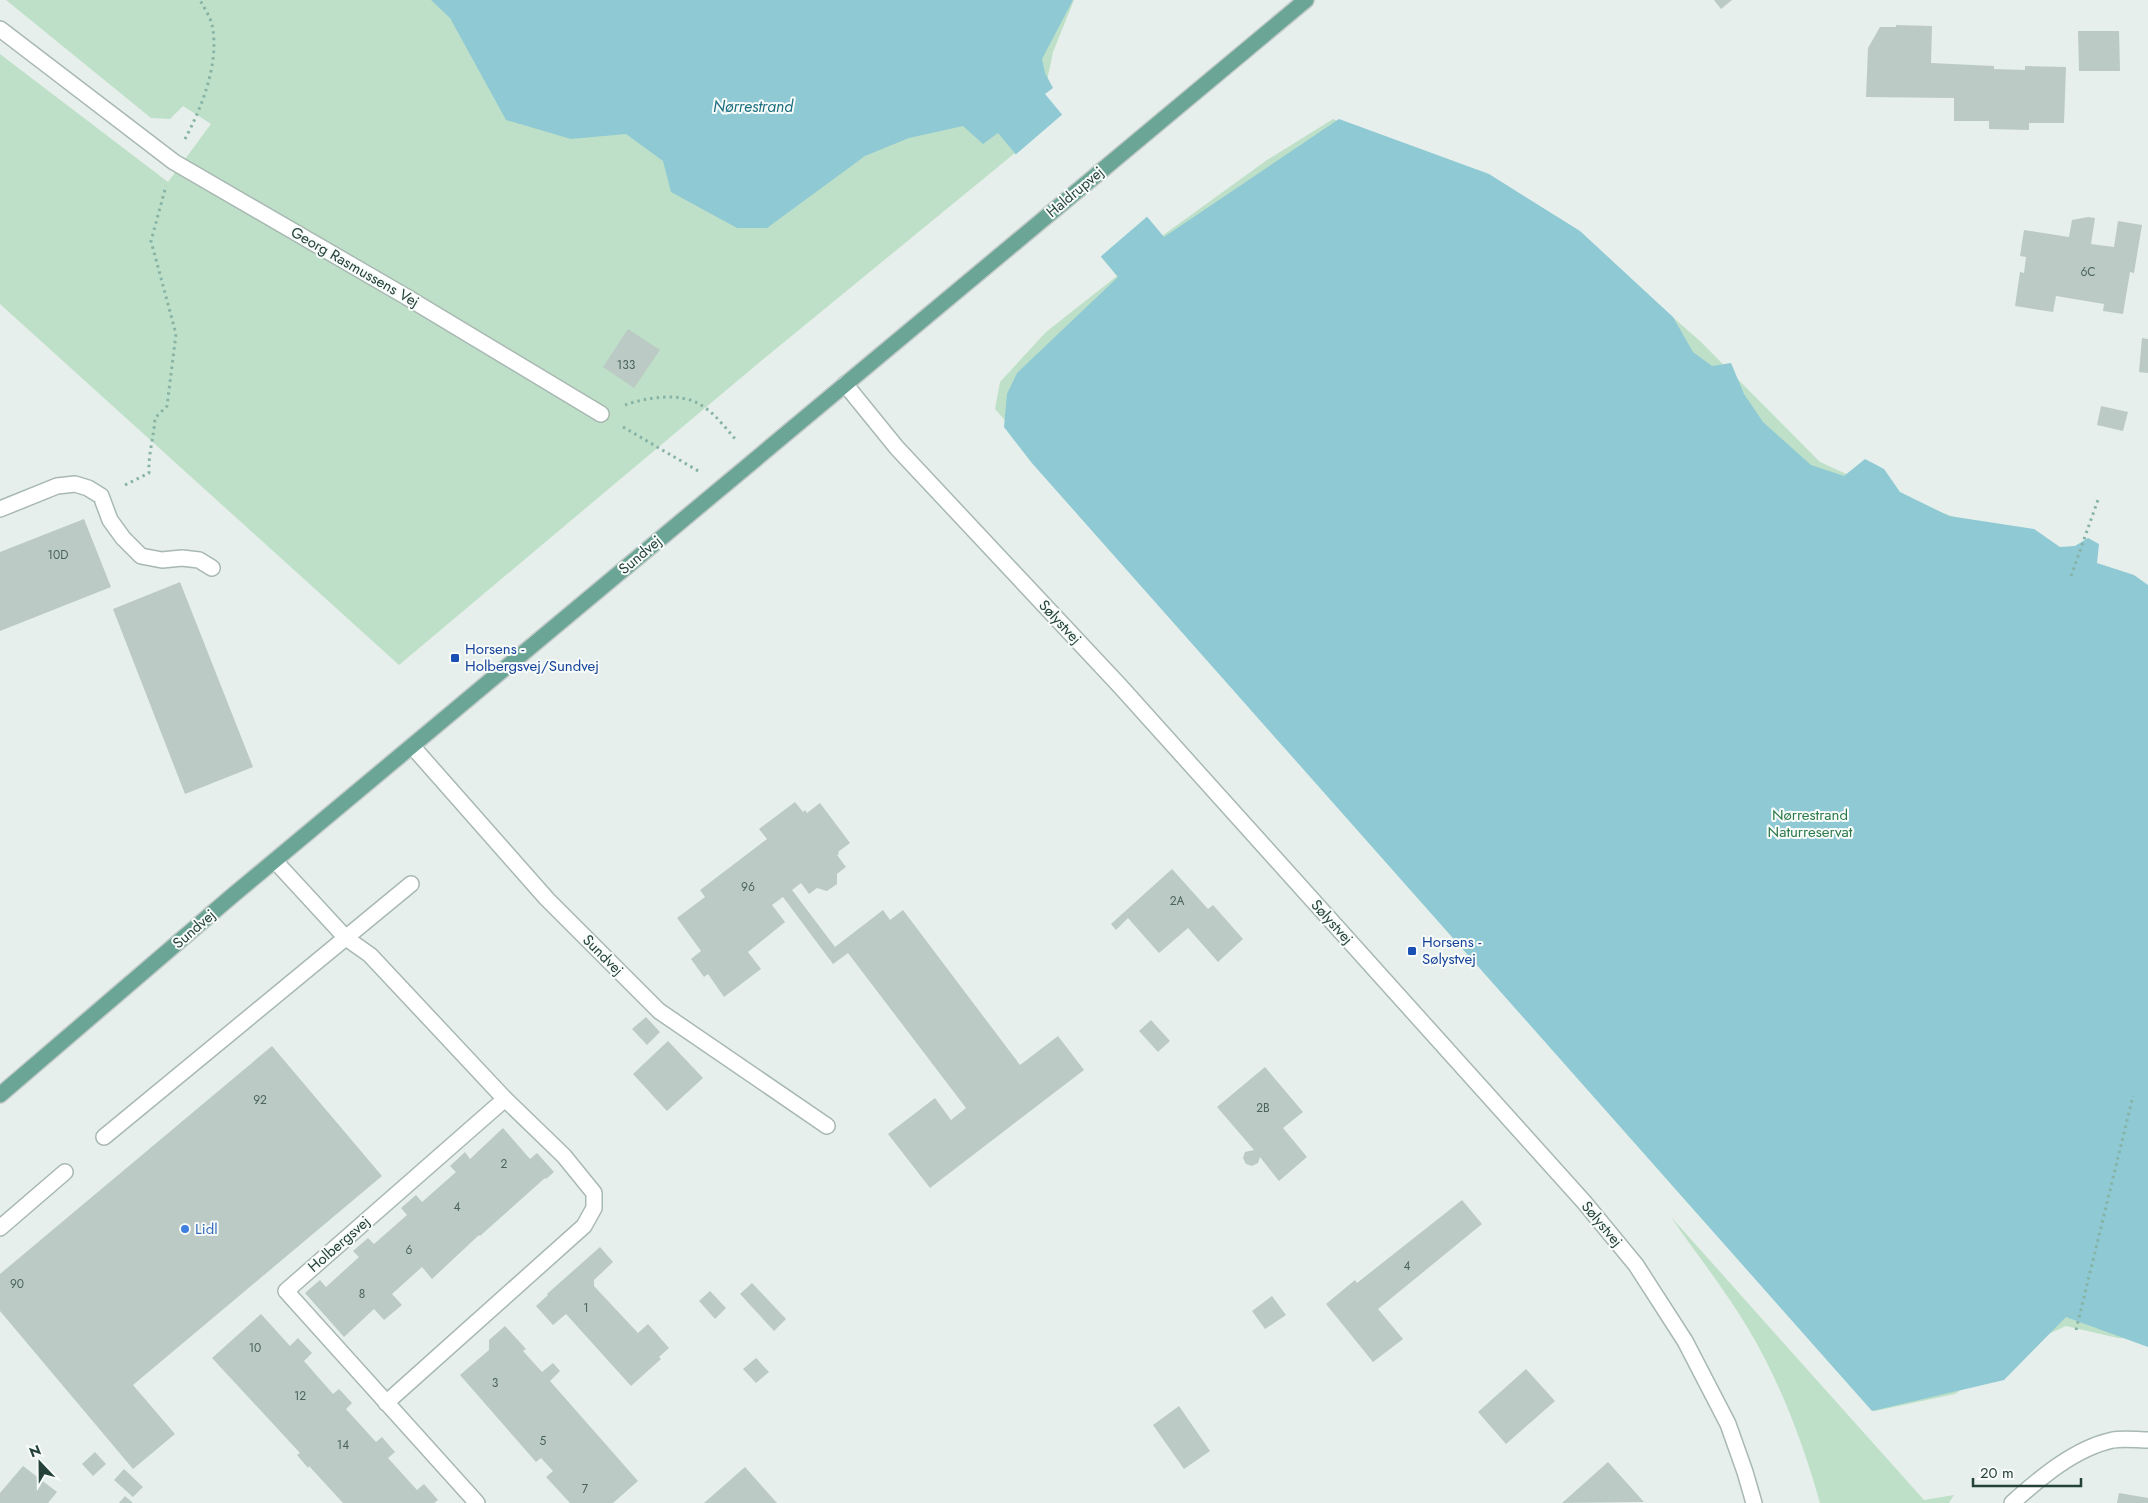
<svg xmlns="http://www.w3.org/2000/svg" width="2148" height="1503" font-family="Jost,sans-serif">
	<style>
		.green { fill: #bfe0c8 }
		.water { fill: #8ec9d4 }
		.pier { fill: #e6efeb }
		.building { fill: #bbcac4 }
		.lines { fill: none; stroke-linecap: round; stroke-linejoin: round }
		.minor-casing { stroke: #a8b8b2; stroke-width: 18 }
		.major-casing { stroke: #c2cac8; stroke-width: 18 }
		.path { stroke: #86b3a5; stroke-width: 3; stroke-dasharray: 2.5 4; stroke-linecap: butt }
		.minor { stroke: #fff; stroke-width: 15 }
		.major { stroke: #6aa596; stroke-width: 15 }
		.transit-dot { fill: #1a4fb4; stroke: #f7fbf9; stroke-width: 2 }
		.shop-dot { fill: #3f7fe0; stroke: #f7fbf9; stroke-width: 2 }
		.labels { text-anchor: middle; stroke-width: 4; stroke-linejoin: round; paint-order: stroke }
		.number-label { font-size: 12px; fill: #4a645c }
		.street-label { font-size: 15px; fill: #24423a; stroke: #f7fbf9 }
		.transit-label { font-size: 15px; fill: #164399; stroke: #f7fbf9; text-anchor: start }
		.park-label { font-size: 15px; fill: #2d7a4b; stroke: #f7fbf9 }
		.shop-label { font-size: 15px; fill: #366cbe; stroke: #f7fbf9; text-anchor: start }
		.water-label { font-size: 16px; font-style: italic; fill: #1c6f80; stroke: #f7fbf9 }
	</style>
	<rect width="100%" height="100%" fill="#e6efeb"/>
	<g class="green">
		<path d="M6 0H1074L1053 52 1042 105 1155 241 1267 160 1333 119 1447 165 1563 221 1700 341 1820 462 1895 496 2050 551 2148 1339 2118 1338 2066 1326 2024 1345 1955 1394 1875 1411 995 409 1000 382 1046 332 1117 276 1003 139 1015 153 761 361 399 665 0 304V54L168 182 211 124 183 106 170 119 151 118Z"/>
		<path d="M1671 1217 1924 1500 1954 1495 1949 1503H1820C1803 1443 1781 1384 1749 1330 1726 1291 1697 1255 1671 1217Z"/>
	</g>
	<path class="water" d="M431 0H1073L1042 59 1045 73 1053 88 1045 94 1164 237 1339 119 1489 174 1580 231 1673 317 1693 352 1712 366 1731 363 1744 394 1763 422 1811 465 1844 476 1865 459 1884 469 1900 492 1949 516 2034 529 2060 547 2075 546 2088 538 2099 544 2097 563 2134 575 2148 585V1347L2066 1317 2004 1380 1872 1411 1031 462 1004 427 1007 394 1017 373 1118 277 998 133 983 144 963 126 909 138 865 156 767 228H737L671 192 663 161 626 134 571 139 506 120 450 18Z"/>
	<path class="pier" d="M1064 113 1149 215 1099 258 1014 156Z"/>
	<g class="building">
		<path d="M1714 0H1732L1721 9Z"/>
		<path d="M1896 25 1932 26 1931 63 1994 66V69L2025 70V66L2066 67 2064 123H2029V130L1989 129V121H1954V98L1866 97 1868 48 1880 27H1896Z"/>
		<path d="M2078 31H2119L2120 71H2079Z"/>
		<path d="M2088 217 2095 218 2091 244 2114 247 2118 221 2142 225 2134 273 2130 272 2123 314 2103 311 2104 304 2056 296 2053 312 2015 306 2020 272 2024 273 2026 257 2020 256 2024 230 2069 237 2072 220Z"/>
		<path d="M628 329 660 350 634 388 603 367Z"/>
		<path d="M2142 338 2148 339V373L2139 372Z"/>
		<path d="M2101 406 2128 412 2123 431 2097 425Z"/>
		<path d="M84 519 111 587 0 631V552Z"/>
		<path d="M180 582 253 767 185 794 113 609Z"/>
		<path d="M795 802 803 812 805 810 807 813 820 803 850 843 838 852 839 854 837 855 846 867 837 874V884L827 891 817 888 809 894 801 883 792 890 835 947 883 910 890 920 903 910 1020 1065 1058 1036 1084 1070 930 1188 888 1134 935 1098 951 1120 966 1108 848 953 833 964 783 897 772 905 785 922 748 952 761 969 724 997 708 974 704 977 691 959 701 951 677 918 705 897 700 890 767 839 759 829Z"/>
		<path d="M1172 869 1208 909 1213 905 1243 939 1218 962 1188 928 1159 953 1128 918 1116 930 1111 924Z"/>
		<path d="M646 1017 660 1032 647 1045 632 1029Z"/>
		<path d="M1151 1020 1170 1041 1158 1052 1139 1031Z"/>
		<path d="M668 1041 703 1078 667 1111 633 1074Z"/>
		<path d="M272 1046 382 1176 133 1385 175 1434 133 1469 0 1311V1274Z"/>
		<path d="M1265 1067 1303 1112 1283 1128 1307 1157 1279 1181 1260 1157 1258 1163 1252 1166 1246 1164 1243 1158 1245 1152 1254 1150 1217 1107Z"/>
		<path d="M503 1128 530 1159 537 1153 554 1172 546 1179 545 1178 480 1236 479 1235 432 1279 422 1267 392 1294 402 1305 384 1320 374 1309 344 1337 305 1293 320 1280 326 1287 359 1257 353 1251 368 1238 374 1244 407 1215 401 1208 416 1195 422 1202 456 1172 450 1166 465 1152 470 1159Z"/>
		<path d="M1462 1200 1482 1224 1378 1309 1403 1339 1373 1362 1326 1304 1355 1280 1357 1283Z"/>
		<path d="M600 1247 613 1262 594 1280V1286L638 1333 648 1324 669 1348 659 1357 661 1359 631 1386 566 1314 553 1325 536 1306 548 1295 547 1294Z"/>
		<path d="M752 1283 786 1319 774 1331 740 1294Z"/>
		<path d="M710 1291 726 1308 715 1319 699 1301Z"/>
		<path d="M1272 1296 1286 1315 1265 1329 1252 1311Z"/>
		<path d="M261 1314 290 1346 298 1338 312 1353 304 1361 333 1394 339 1389 352 1403 346 1409 376 1442 382 1437 395 1452 388 1458 417 1490 424 1484 438 1500 434 1503H343L309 1466 308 1468 297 1455 300 1453 212 1358Z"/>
		<path d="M505 1326 526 1349 523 1351 542 1372 553 1363 560 1371 550 1381 638 1481 613 1503H570L546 1477 553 1471 541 1458 536 1462 460 1375 489 1350V1340Z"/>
		<path d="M756 1358 769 1372 756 1383 743 1369Z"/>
		<path d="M1526 1369 1555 1401 1506 1444 1478 1412Z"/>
		<path d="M1179 1406 1210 1451 1184 1469 1153 1425Z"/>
		<path d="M95 1452 106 1464 93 1476 82 1464Z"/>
		<path d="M1608 1462 1644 1502 1562 1503Z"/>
		<path d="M23 1466 57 1492 48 1503H0V1493Z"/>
		<path d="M745 1467 777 1503H704Z"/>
		<path d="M124 1469 143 1487 133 1497 114 1480Z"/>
		<path d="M2119 1493 2148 1498V1503H2117Z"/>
		<path d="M125 1496 133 1503H119Z"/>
	</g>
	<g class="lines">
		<defs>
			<g id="minor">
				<path d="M0 29 174 162 405 296 601 414"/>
				<path d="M845 384 897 448 1120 686 1584 1202 1636 1265 1685 1341 1728 1424 1745 1472 1754 1503"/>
				<path d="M0 509 57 486 75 484 88 488 101 496 110 520 123 538 141 556 162 560 182 558 199 560 212 568"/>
				<path d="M412 746 547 899 659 1011 827 1126"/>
				<path d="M275 861 346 938 370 955 505 1099 564 1156 594 1193V1208L584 1226 386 1403"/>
				<path d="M104 1137 411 884"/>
				<path d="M0 1228 65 1172"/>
				<path d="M477 1503 286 1291 505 1099"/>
				<path d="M2012 1503C2040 1478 2075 1448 2113 1440 2124 1438 2137 1440 2148 1440"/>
			</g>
			<path id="major" d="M0 1095 232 896 1306 0"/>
		</defs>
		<use href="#minor" class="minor-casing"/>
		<use href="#major" class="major-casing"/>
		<g class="path">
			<path d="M185 139C202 107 220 62 212 25 210 16 204 8 200 0"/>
			<path d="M625 405C647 397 681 392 701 405 716 414 726 429 737 441"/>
			<path d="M623 427 700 472"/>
			<path d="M125 485 149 473C148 454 154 437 155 418L167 406 176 334 151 241 166 186"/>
			<path d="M2071 576 2099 497"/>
			<path d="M2076 1330 2133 1096"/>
		</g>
		<use href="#minor" class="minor"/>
		<use href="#major" class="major"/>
	</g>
	<g class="transit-dot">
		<rect x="450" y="653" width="10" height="10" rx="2.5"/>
		<rect x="1407" y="946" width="10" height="10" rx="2.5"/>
	</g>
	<circle class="shop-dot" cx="185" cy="1229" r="5"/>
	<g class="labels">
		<g class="number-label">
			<text x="2088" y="276">6C</text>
			<text x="626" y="369">133</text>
			<text x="58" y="559">10D</text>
			<text x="748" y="891">96</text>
			<text x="1177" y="905">2A</text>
			<text x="260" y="1104">92</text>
			<text x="1263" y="1112">2B</text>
			<text x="504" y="1168">2</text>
			<text x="457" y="1211">4</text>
			<text x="409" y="1254">6</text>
			<text x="1407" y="1270">4</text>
			<text x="17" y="1288">90</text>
			<text x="362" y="1298">8</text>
			<text x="586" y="1312">1</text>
			<text x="255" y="1352">10</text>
			<text x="495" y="1387">3</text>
			<text x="300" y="1400">12</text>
			<text x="543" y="1445">5</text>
			<text x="343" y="1449">14</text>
			<text x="585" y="1493">7</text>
		</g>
		<g class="street-label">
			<text transform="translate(1075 192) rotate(-40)" y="5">Haldrupvej</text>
			<text transform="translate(355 267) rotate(30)" y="5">Georg Rasmussens Vej</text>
			<text transform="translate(640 555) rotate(-40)" y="5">Sundvej</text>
			<text transform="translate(1060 622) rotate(47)" y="5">Sølystvej</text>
			<text transform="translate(1332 922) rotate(48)" y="5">Sølystvej</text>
			<text transform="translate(194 929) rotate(-41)" y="5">Sundvej</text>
			<text transform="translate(603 955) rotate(45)" y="5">Sundvej</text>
			<text transform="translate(1602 1224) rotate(50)" y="5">Sølystvej</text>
			<text transform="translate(339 1244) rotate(-41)" y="5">Holbergsvej</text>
		</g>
		<g class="transit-label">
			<text x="465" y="654">Horsens -<tspan x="465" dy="17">Holbergsvej/Sundvej</tspan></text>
			<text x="1422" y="947">Horsens -<tspan x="1422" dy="17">Sølystvej</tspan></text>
		</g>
		<g class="park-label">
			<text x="1810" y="820">Nørrestrand<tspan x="1810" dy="17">Naturreservat</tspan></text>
		</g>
		<g class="shop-label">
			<text x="195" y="1234">Lidl</text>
		</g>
		<g class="water-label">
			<text x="753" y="112">Nørrestrand</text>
		</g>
	</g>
	<g transform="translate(40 1463) rotate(338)" stroke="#f7fbf9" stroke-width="4" paint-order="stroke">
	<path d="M0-4L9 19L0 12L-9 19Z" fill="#24423a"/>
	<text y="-8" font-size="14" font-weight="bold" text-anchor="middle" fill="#24423a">N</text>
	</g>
	<path d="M1973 1478v8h108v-8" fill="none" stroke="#24423a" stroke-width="2.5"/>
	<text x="1980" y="1478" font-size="15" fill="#24423a" stroke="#f7fbf9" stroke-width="4" paint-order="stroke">20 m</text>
</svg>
